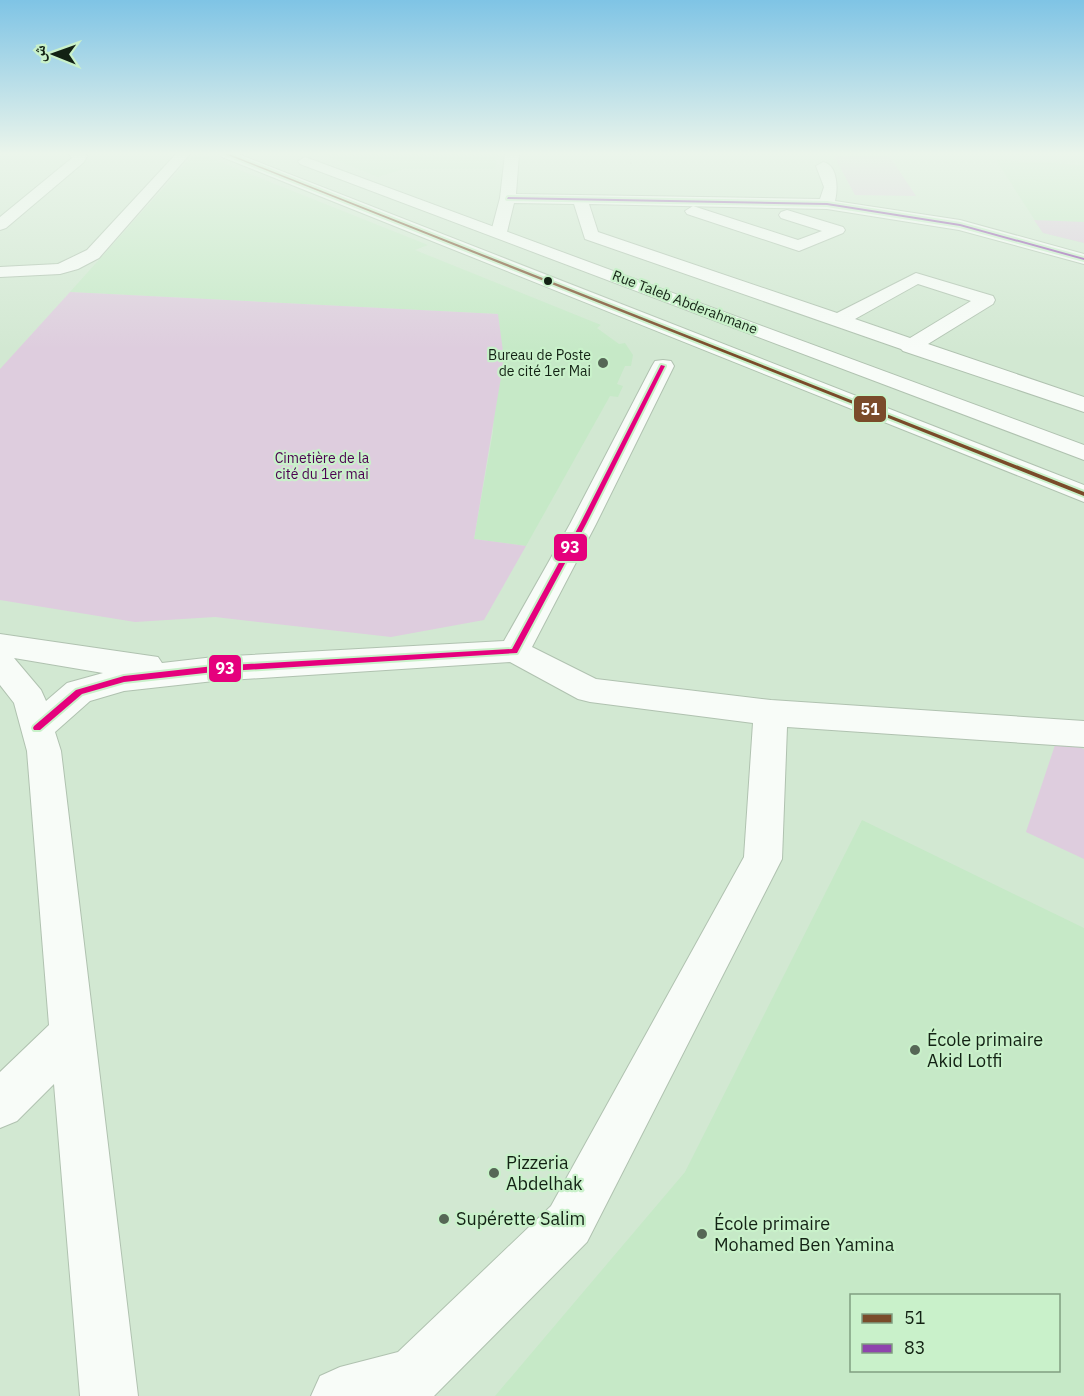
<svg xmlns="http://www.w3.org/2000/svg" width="1084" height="1396" font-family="'IBM Plex Sans','Noto Naskh Arabic',sans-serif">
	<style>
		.built { fill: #c6e9c7; fill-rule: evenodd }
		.green { fill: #decdde }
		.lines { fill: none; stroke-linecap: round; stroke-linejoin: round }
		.minor-casing { stroke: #b0c2b0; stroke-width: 2 }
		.major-casing { stroke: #b0c2b0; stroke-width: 2 }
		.path { stroke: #cad0ca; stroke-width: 1.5; stroke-dasharray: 2 2; stroke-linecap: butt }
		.minor { fill: #f8fcf8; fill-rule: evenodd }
		.major { fill: #f8fcf8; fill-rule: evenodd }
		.bus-1-casing { stroke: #c9f1ca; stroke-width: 4 }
		.bus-2-casing { stroke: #c9f1ca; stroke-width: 4 }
		.bus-3-casing { stroke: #c9f1ca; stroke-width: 4 }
		.bus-1 { fill: #7a4b2a; fill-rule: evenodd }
		.bus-2 { fill: #8e44ad; fill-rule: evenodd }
		.bus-3 { fill: #e5007d; fill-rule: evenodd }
		.bus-dot { fill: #132214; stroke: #c9f1ca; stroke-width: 2 }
		.poi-dot { fill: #566756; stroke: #c9f1ca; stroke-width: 2 }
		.labels { text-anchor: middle; stroke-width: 4.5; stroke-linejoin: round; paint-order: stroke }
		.far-street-label { font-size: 14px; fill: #132214; stroke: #c9f1ca }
		.far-poi-label { font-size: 14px; fill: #132214; stroke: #c9f1ca; text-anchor: end }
		.far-park-label { font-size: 14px; fill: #4c0051; stroke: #c9f1ca }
		.near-poi-label { font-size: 18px; fill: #132214; stroke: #c9f1ca; text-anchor: start }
		.line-badge { stroke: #c9f1ca; stroke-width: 2 }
		.badge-label { font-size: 16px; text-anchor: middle; font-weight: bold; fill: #fff }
	</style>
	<rect width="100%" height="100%" fill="#d2e8d2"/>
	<g class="built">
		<path d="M194 154H200L428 245 415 250 601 325 597 328 619 344 625 343 633 355 631 366H625L617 384 623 386 618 397 610 396 526 546 474 539 493 432 498 314 70 292Z"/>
		<path d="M321 154H498L495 169H404L378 177Z"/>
		<path d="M996 160 1084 165V243L1043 233Z"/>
		<path d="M862 820 1084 928V1396H495L685 1172ZM852 1296H1058V1370H852Z"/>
	</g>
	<g class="green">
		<path d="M834 156 890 157 916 196 855 195Z"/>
		<path d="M1034 220 1084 222V243L1043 233Z"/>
		<path d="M70 292 498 314 504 359 474 539 526 546 484 620 391 637 215 617 135 622 0 600V369Z"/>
		<path d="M1057 739 1084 749V859L1026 832Z"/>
	</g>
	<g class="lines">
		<defs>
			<g id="minor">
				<path d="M69 154H85L87 156 84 162 6 228 0 230V217L72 158Z"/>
				<path d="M176 154H190L99 258 78 269 60 274 0 277V267L58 264 87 250Z"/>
				<path d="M505 154H519L516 194 820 199 824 187 816 166 823 162C838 165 838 189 835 201L960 220 1084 254V264L959 230 827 209 589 204 598 232 837 313 916 273 993 296 995 300 993 304 928 344 1084 397V412L903 351 901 349 585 239 574 204 514 203 507 232 505 235H493L491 232 500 198ZM918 284 971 301 910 338 855 319Z"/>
				<path d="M693 206 798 240 822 231 781 218 779 215 781 212 787 210 843 227 845 230 843 233 799 251 687 214 685 211Z"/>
				<path d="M663 360 671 361 674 366 596 524 532 647 596 679 771 700 1084 721V747L787 727 782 859 587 1242 434 1396H311L320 1376 340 1367 398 1352 551 1206 744 857 753 723 590 702 578 699 510 662 214 681 124 691 90 701 55 732 61 751 138 1396H80L54 1084 17 1121 0 1128V1072L49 1025 27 751 14 703 0 685V634L158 657 162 663 214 657 504 641 570 524 652 366 655 361ZM14 658 103 673 67 683 46 701 41 690Z"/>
			</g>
			<g id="major">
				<path d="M220 154H238L1084 485V502L222 157Z"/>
				<path d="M305 157 1084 445V460L300 164 298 161Z"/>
			</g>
		</defs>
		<use href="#minor" class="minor-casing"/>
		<use href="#major" class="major-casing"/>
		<path class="path" d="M631 154V164"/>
		<use href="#minor" class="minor"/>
		<use href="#major" class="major"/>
		<defs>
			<path id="bus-1" d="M225 154H229L1084 492V496Z"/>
			<path id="bus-2" d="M508 197 827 203 960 224 1084 258V260L960 226 827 205 507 199Z"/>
			<path id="bus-3" d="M661 365 665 366 586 524 517 653 214 672 124 682 82 694 40 730H34L33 728 34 726 76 690 124 676 214 666 512 649 580 524Z"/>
		</defs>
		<use href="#bus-1" class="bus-1-casing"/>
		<use href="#bus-2" class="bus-2-casing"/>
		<use href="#bus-3" class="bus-3-casing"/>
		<use href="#bus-1" class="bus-1"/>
		<use href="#bus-2" class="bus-2"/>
		<use href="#bus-3" class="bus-3"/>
	</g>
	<linearGradient id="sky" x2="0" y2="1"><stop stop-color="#7fc4e5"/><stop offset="0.44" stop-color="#ebf5eb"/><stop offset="1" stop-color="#ebf5eb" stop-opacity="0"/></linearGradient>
	<rect width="1084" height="349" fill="url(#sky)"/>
	<circle class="bus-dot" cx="548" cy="281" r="5"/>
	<g class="poi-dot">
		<circle cx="603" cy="363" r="6"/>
		<circle cx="915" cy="1050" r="6"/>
		<circle cx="494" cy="1173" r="6"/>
		<circle cx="444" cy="1219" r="6"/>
		<circle cx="702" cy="1234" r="6"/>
	</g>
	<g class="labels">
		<g class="far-street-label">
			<text transform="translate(685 302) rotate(21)" y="5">Rue Taleb Abderahmane</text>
		</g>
		<g class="far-poi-label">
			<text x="591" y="360">Bureau de Poste<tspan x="591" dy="16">de cité 1er Mai</tspan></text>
		</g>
		<g class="far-park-label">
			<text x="322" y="463">Cimetière de la<tspan x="322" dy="16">cité du 1er mai</tspan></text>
		</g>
		<g class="near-poi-label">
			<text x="927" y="1046">École primaire<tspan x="927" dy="21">Akid Lotfi</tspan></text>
			<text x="506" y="1169">Pizzeria<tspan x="506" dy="21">Abdelhak</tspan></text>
			<text x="456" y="1225">Supérette Salim</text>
			<text x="714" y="1230">École primaire<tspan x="714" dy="21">Mohamed Ben Yamina</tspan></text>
		</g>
	</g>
	<g class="line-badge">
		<rect x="853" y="395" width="34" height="28" rx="6" fill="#7a4b2a"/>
		<rect x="553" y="533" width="35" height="29" rx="6" fill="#e5007d"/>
		<rect x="208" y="654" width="34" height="29" rx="6" fill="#e5007d"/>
	</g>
	<g class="badge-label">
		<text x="870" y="415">51</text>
		<text x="570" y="553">93</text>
		<text x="225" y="674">93</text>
	</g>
	<rect x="850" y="1294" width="210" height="78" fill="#c9f1ca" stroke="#809e81" stroke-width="1.5"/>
	<rect x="862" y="1314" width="30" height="9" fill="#7a4b2a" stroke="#809e81" stroke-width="1.5"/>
	<text x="904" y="1324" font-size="18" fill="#132214">51</text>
	<rect x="862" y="1344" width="30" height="9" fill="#8e44ad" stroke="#809e81" stroke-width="1.5"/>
	<text x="904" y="1354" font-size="18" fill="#132214">83</text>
	<g transform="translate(54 54) rotate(271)" stroke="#c9f1ca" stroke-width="4.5" paint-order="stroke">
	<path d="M0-4.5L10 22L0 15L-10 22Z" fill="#132214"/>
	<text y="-9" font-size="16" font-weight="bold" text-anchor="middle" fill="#132214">ش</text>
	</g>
</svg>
